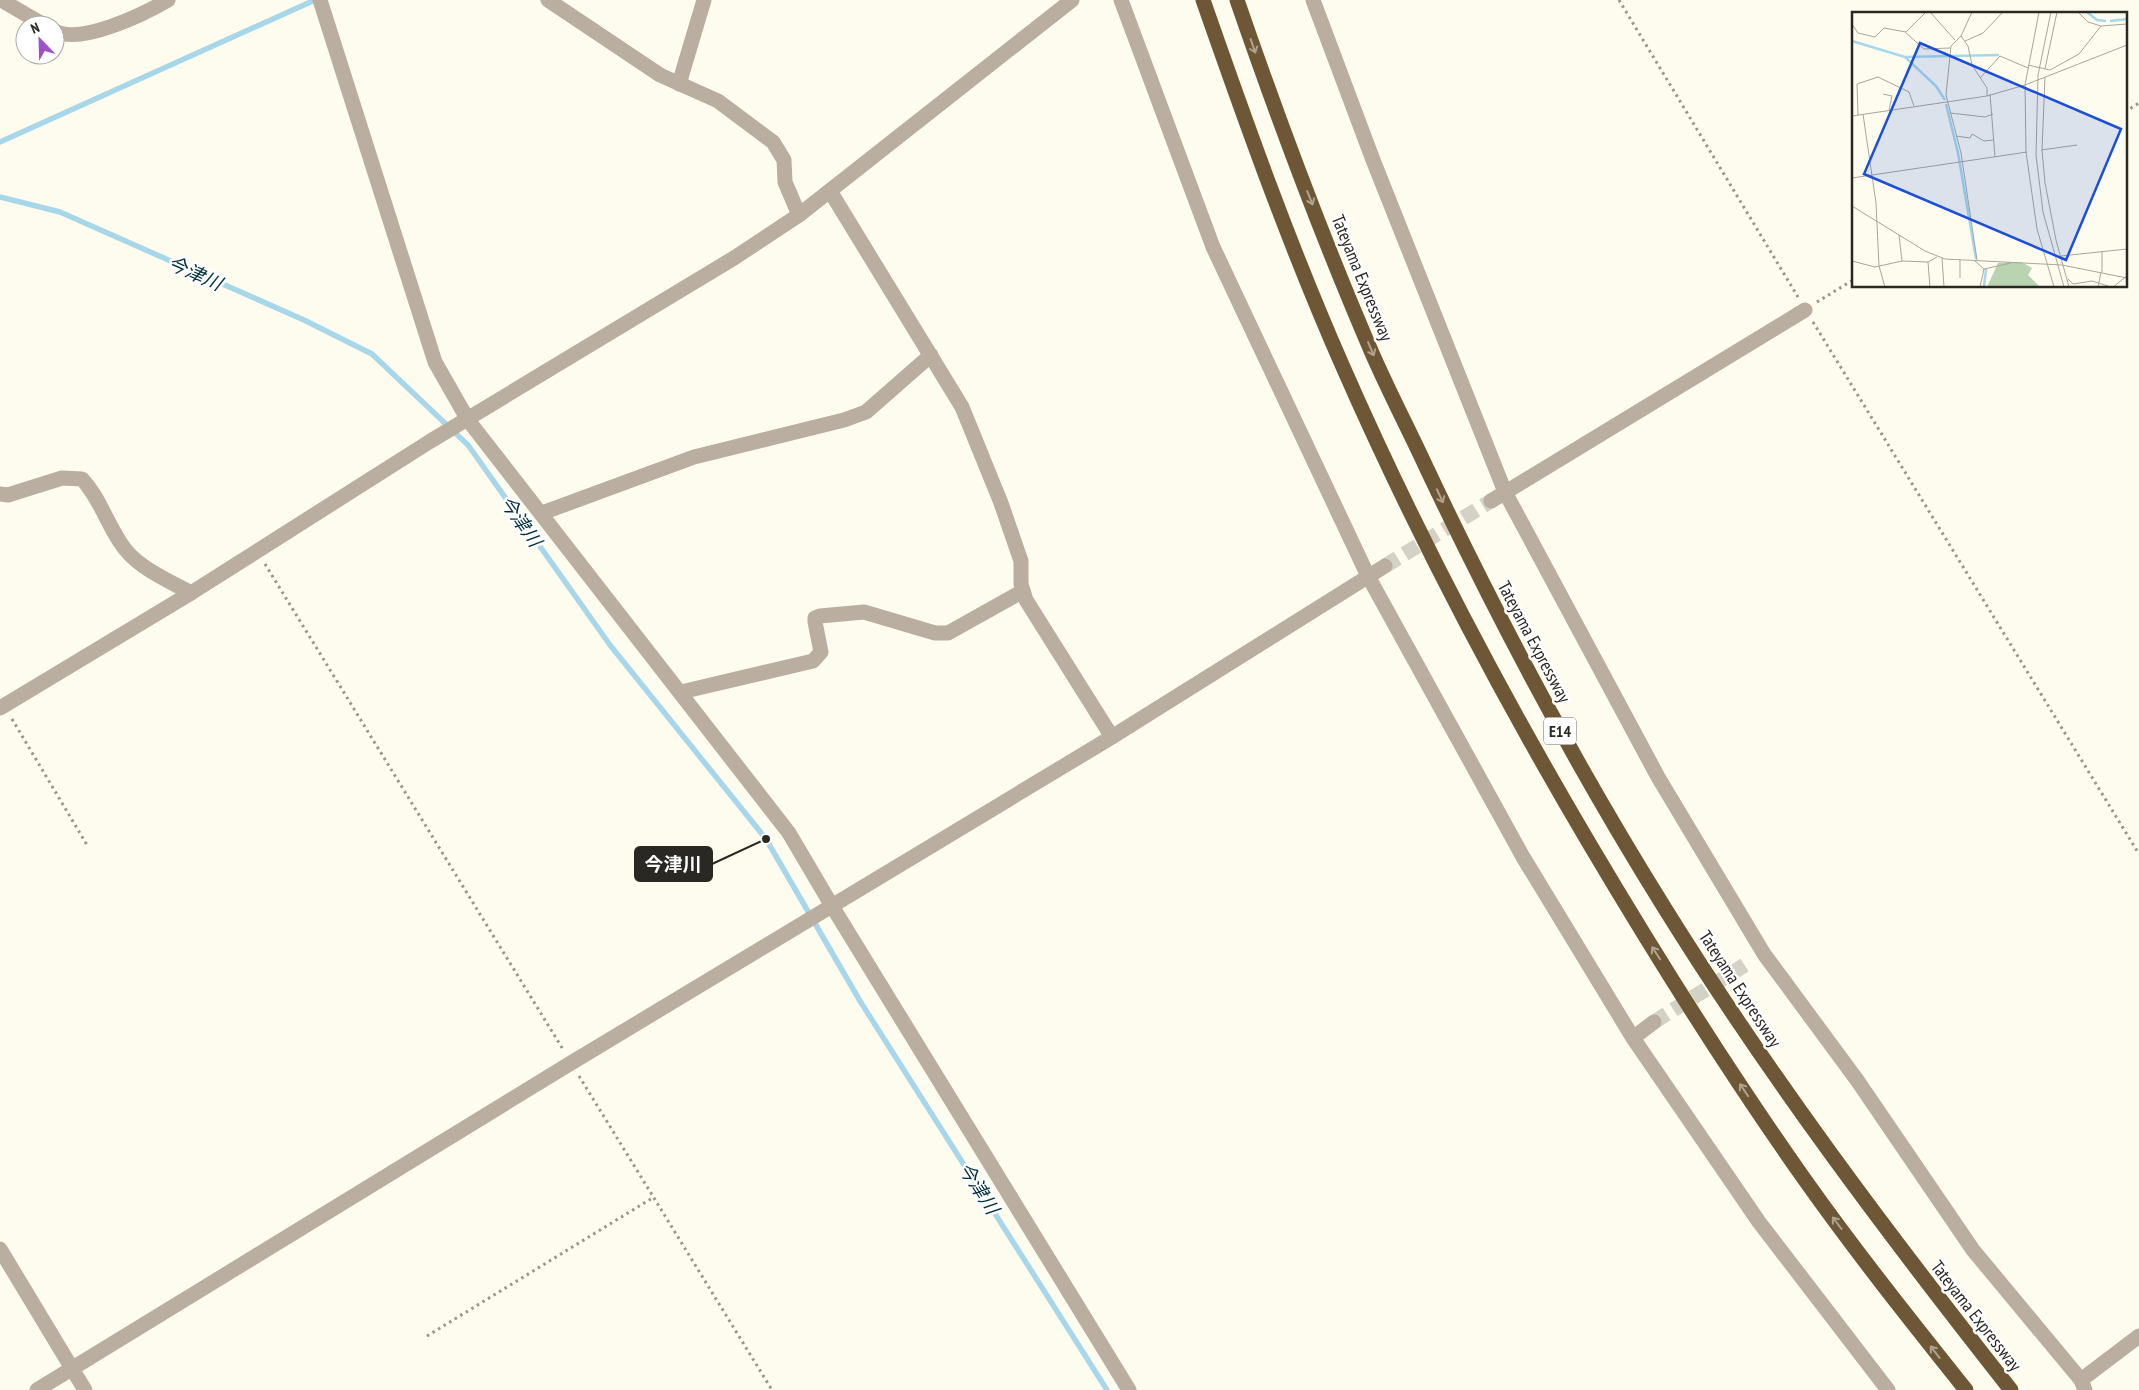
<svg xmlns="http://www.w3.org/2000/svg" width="2139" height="1390" font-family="'PT Sans Narrow','Noto Sans JP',sans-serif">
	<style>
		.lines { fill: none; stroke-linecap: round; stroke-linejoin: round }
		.stream { stroke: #a8d7ea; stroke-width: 5.5 }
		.minor-tunnel { stroke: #d4d2c6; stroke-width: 15; stroke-dasharray: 15 8; stroke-linecap: butt }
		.path { stroke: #97958c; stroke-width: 3; stroke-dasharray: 2.5 4; stroke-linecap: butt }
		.minor { stroke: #b9ae9f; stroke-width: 15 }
		.tertiary { stroke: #b9ae9f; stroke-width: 15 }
		.motorway { stroke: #6e5736; stroke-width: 15 }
		.oneway { stroke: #afa390 }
		.labels { text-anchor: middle; stroke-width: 5; stroke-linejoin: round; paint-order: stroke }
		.shield { fill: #fff; stroke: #6a6865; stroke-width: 1 }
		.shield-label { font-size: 16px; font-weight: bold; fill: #2a2823 }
		.street-label { font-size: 18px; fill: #2a2823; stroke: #fff }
		.water-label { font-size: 19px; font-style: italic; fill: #03303e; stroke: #fff }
		.inset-river { fill: none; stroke: #a8d7ea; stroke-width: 2.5 }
		.inset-road { fill: none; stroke: #a9a79d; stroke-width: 1 }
		.view { fill: #1d4ed8; fill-opacity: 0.15; stroke: #1d4ed8; stroke-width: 2.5 }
		.inset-edge { fill: none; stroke: #2a2823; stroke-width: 2.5 }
		.leader { fill: none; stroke: #2a2823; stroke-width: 2 }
		.callout-dot { fill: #2a2823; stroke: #fff; stroke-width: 2 }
		.callout { fill: #2a2823; stroke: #2a2823; stroke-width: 2 }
		.callout-label { font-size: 19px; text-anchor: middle; font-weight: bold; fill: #fff }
	</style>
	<rect width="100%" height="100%" fill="#fefcef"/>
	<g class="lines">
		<g class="stream">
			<path d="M0 142 315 0"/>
			<path d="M0 197 60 212 304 320 372 354 468 445 610 645 766 839 860 1001 1107 1390"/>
		</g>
		<g class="minor-tunnel">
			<path d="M1385 566 1491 501"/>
			<path d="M1654 1022 1751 961"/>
		</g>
		<g class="path">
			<path d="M1619 0 1798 297"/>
			<path d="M2125 112 2139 103"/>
			<path d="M1817 302 1853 280"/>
			<path d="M1813 322 2139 854"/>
			<path d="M265 564 564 1051"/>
			<path d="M12 719 87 845"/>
			<path d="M579 1076 772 1390"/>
			<path d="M427 1336 654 1197"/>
		</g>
		<g class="minor">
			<path d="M1 0 44 25"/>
			<path d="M320 0 435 362 468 420 789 833 832 906 1129 1390"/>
			<path d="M548 0 660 75 718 101 773 142 784 160 785 182 799 215"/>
			<path d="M1313 0 1373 160 1505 492 1658 777 1764 954 1857 1080 1973 1250 2081 1380 2085 1390"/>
			<path d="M55 31C81 45 144 14 168 0"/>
			<path d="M679 84 704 0"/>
			<path d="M830 191 962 407 1001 503 1021 561V584L1026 600 1112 737"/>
			<path d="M0 494 8 495 62 478 82 479C99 497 106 521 120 542 135 567 166 579 191 593"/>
			<path d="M1491 501 1805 310"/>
			<path d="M542 513 694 457 844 420 866 412 931 355"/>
			<path d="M681 692 813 661 821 652 815 622V618L820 616 864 612 935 633H948L1023 591"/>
			<path d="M1633 1038 1654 1022"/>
			<path d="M2081 1380 2139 1336"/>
			<path d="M37 1390 571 1063 1107 740 1385 566"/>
		</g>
		<g class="tertiary">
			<path d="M1121 0 1213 247 1368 576 1523 857 1633 1038 1759 1222 1888 1390"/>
			<path d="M0 708 191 593 429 442 734 258 799 215 1072 0"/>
			<path d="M0 1249 85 1390"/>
		</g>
		<g class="motorway">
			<path d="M1203 0C1246 123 1290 247 1343 367 1415 531 1498 689 1589 843 1657 958 1728 1071 1805 1180 1856 1252 1911 1321 1966 1390"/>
			<path d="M1237 0C1278 119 1322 237 1372 353 1389 392 1409 430 1427 469 1498 619 1576 766 1664 907 1769 1076 1888 1234 2011 1390"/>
		</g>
	</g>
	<defs><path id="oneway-shaft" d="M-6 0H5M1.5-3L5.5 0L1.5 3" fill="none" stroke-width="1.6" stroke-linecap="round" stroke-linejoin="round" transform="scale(1.25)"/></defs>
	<g class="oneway">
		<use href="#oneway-shaft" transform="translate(1253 46) rotate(71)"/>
		<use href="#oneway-shaft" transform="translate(1310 198) rotate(68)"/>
		<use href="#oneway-shaft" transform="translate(1371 349) rotate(67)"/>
		<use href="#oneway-shaft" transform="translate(1440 496) rotate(65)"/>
		<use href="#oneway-shaft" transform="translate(1656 953) rotate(-123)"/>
		<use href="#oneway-shaft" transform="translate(1744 1090) rotate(-124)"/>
		<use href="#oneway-shaft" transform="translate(1837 1223) rotate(-127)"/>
		<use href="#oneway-shaft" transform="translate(1935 1352) rotate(-128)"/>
	</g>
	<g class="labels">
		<rect class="shield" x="1544" y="717.5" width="32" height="27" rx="4"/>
		<g class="shield-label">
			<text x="1560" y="737">E14</text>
		</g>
		<g class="street-label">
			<text transform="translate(1362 278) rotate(68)" y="6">Tateyama Expressway</text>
			<text transform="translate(1534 642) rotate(62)" y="6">Tateyama Expressway</text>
			<text transform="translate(1740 989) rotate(57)" y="6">Tateyama Expressway</text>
			<text transform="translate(1976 1316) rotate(52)" y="6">Tateyama Expressway</text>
		</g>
		<g class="water-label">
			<text transform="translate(195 273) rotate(24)" y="7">今津川</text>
			<text transform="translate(521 521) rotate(55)" y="7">今津川</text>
			<text transform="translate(979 1188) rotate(57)" y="7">今津川</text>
		</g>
	</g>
	<g transform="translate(1852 12)">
		<rect width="275" height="275" fill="#fefcef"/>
		<path d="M169 250 180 256 176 263 188 275H135L146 251Z" fill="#b9d4b1"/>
		<path class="inset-river" d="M235 0 245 8 254 9M258 9 275 7M0 29 53 45M53 45 84 74 93 88M53 45 147 43M94 92 106 141 124 247M132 275 134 257"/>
		<path class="inset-road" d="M78 0 103 28M120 0 109 24 99 34 94 83 109 141 125 248M187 0 173 73 174 140 185 217 202 275M199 0 186 63 184 143 191 200 212 275M226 0 236 10 249 14 275 12M0 12 6 21 23 25 32 16 54 20 74 0M53 20 72 37 98 36M109 24 116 34 120 53 135 76V84M113 29 131 21 151 0M176 53 198 58 227 42 249 14M193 57 205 0M193 65 190 138 193 171 204 228 217 275M128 66 148 44 176 56M31 82 40 84 37 98M138 82 143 145M98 101 133 105 141 102M11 102 24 191 27 254 33 275M6 103 5 72 26 65 57 80 62 94M0 104 135 84 173 73 275 33M104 124 118 126 120 122 132 129 141 128M189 138 225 133M0 166 175 140M0 194 73 239 93 247 210 253 275 266M47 223 50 249M250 239V260M209 244 275 237M90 246 92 275M108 248V266M0 249 23 255 50 249 76 250 85 245M123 249 132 257 128 275M76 250 78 275M132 257 159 251M216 267 221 272 240 269 259 275M246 275 249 260M261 275 275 264"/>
		<path class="view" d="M68 31 269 117 214 248 12 162Z"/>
		<rect width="275" height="275" class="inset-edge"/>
	</g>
	<path class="leader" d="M766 839L712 864"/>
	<circle class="callout-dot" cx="766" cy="839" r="5"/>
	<rect class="callout" x="635" y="847" width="77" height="34" rx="5"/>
	<g class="callout-label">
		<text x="673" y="871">今津川</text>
	</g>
	<g transform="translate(40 40) rotate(337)"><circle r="24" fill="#ffffff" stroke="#aaa9a7"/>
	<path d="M0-4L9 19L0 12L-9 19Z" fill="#9b53c7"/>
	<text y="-8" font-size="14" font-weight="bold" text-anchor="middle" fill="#2a2823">N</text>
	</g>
</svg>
